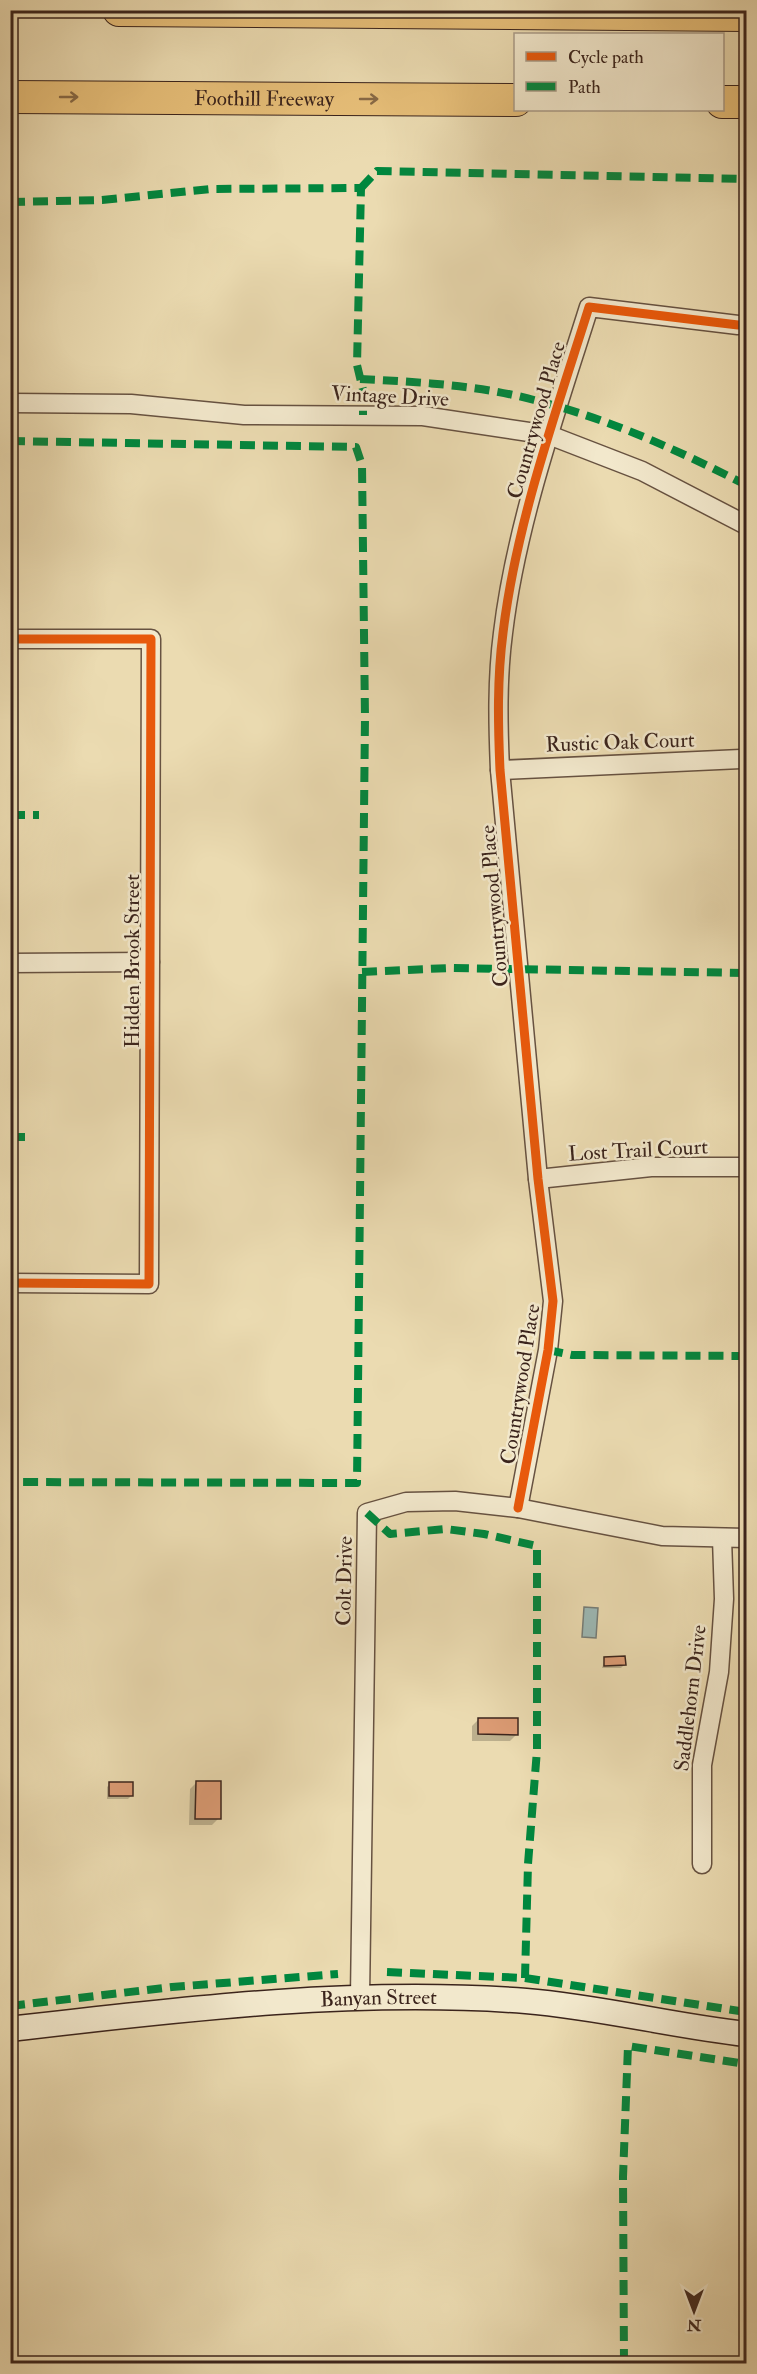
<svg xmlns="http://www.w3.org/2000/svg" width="757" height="2374" font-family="'IM FELL Double Pica',serif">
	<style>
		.water { fill: #9cb9b6; stroke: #757d78; stroke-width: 1.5 }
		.shadow { fill: #0003 }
		.building { fill: #dd9c75; stroke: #3b241c; stroke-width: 1.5 }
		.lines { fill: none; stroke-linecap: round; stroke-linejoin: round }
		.street-casing { stroke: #675241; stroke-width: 21 }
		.secondary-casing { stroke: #3b241c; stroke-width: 27 }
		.highway-casing { stroke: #3b241c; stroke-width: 34 }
		.street { stroke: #f2e8cc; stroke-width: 18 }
		.secondary { stroke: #f2e8cc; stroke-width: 24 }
		.highway { stroke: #e6be78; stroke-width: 32 }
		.quiet { stroke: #00873e; stroke-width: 8; stroke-dasharray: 15 8; stroke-linecap: butt }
		.cycleway-casing { stroke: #f2e8cc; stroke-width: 13 }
		.cycleway { stroke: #e8590c; stroke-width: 9 }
		.oneway { stroke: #886945 }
		.labels { text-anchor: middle; stroke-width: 5; stroke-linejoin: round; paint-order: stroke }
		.street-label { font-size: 21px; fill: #3b241c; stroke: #f2e8cc }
	</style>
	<rect width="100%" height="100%" fill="#ebdbb1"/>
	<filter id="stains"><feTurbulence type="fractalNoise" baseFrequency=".00333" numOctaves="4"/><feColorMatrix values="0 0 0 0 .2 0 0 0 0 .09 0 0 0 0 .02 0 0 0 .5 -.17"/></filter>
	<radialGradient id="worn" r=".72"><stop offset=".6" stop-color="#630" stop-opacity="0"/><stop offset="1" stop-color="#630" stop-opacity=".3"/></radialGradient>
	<path class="water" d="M584 1607 598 1608 596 1638 582 1637Z"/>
	<g class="shadow">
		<path d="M605 1659 624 1665 621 1668H602Z"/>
		<path d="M479 1719 517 1734 510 1741H472V1726Z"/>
		<path d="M197 1782 219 1818 212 1825H189L190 1789Z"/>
		<path d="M110 1784 131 1796 128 1799H107V1787Z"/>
	</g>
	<g class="building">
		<path d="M625 1656 626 1665 604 1666V1657Z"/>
		<path d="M478 1718H518V1735L478 1734Z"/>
		<path d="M196 1781H221V1819H195Z"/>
		<rect x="109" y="1782" width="24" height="14"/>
	</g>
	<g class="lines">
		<defs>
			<g id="street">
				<path d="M10 403 131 404 244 415 423 416 549 435 642 471 746 525"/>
				<path d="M10 639H151L149 1284 10 1283"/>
				<path d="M500 770 741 759"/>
				<path d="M10 963 150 962"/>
				<path d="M538 1179 651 1167H740"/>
				<path d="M518 1508 548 1350 553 1301 538 1179 500 770C498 724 497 679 503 633 516 524 556 412 589 307L738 325"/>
				<path d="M702 1864V1765L719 1672 724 1599 722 1538"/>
				<path d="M360 1997 367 1513 406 1502 455 1501 518 1508 662 1536 746 1538"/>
			</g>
			<g id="secondary">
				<path id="s1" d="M10 2029C182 2009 354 1988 526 2001 600 2007 673 2026 746 2034"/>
			</g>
			<g id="highway">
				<path d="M119 10 746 15"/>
				<path id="s2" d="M10 97 516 100"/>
				<path d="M722 102H746"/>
			</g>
		</defs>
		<use href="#street" class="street-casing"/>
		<use href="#secondary" class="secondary-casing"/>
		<use href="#highway" class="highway-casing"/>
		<use href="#street" class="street"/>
		<use href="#secondary" class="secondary"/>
		<use href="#highway" class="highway"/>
		<g class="quiet">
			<path d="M361 188 377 171 746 179"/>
			<path d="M10 202 102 200 210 189 361 188 357 365 363 390V415"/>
			<path d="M360 379C418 382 478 385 534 400 609 419 678 450 746 485"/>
			<path d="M10 441 356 447 362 465 365 718 357 1483 10 1482"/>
			<path d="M10 815H39"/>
			<path d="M362 972 450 968 746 973"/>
			<path d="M10 1137H26"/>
			<path d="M548 1350 572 1355 746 1356"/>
			<path d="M367 1513 390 1534 446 1529 484 1534 537 1546V1750L528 1864 525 1978"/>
			<path d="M387 1972 525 1978 746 2012"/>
			<path d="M10 2006 172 1987 338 1974"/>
			<path d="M624 2364 623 2177 628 2046 746 2064"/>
		</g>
		<defs>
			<g id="cycleway">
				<path d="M10 639H151L149 1284 10 1283"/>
				<path d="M518 1508 548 1350 553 1301 538 1179 500 770C498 724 497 679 503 633 516 524 556 412 589 307L738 325"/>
			</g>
		</defs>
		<use href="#cycleway" class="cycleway-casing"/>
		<use href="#cycleway" class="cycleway"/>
	</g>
	<defs><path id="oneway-shaft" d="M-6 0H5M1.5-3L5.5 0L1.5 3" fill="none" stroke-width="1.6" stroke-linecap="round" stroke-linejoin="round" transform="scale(1.5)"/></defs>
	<g class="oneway">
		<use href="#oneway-shaft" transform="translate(69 97)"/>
		<use href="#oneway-shaft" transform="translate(369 99)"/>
	</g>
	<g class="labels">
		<g class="street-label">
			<text dy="7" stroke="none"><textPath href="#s2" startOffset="254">Foothill Freeway</textPath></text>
			<text transform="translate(390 396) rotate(3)" y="7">Vintage Drive</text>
			<text transform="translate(536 420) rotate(-74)" y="7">Countrywood Place</text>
			<text transform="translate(620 742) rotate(-2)" y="7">Rustic Oak Court</text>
			<text transform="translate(494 906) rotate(-95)" y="7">Countrywood Place</text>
			<text transform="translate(132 961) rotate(-90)" y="7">Hidden Brook Street</text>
			<text transform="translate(638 1150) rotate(-3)" y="7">Lost Trail Court</text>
			<text transform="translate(520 1384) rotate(-81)" y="7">Countrywood Place</text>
			<text transform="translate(344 1581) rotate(-89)" y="7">Colt Drive</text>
			<text transform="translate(690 1698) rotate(-83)" y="7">Saddlehorn Drive</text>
			<text dy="7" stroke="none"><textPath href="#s1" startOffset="370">Banyan Street</textPath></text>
		</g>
	</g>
	<rect width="757" height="2374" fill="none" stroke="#ebdbb1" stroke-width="36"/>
	<rect x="12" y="12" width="733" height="2350" fill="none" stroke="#3b241c" stroke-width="3"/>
	<rect x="18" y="18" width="721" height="2338" fill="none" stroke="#3b241c" stroke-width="1.5"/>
	<rect x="514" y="33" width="210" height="78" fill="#f2e8cc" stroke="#a99a86" stroke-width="1.5"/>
	<rect x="526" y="52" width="30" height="9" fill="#e8590c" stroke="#a99a86" stroke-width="1.5"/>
	<text x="568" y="63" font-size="18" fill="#3b241c">Cycle path</text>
	<rect x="526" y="82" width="30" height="9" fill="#00873e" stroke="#a99a86" stroke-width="1.5"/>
	<text x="568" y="93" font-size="18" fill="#3b241c">Path</text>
	<g transform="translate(694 2311) rotate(180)" stroke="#f2e8cc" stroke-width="4.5" paint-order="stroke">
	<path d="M0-4.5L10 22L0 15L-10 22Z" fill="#3b241c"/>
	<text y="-9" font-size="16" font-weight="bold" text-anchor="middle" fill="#3b241c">N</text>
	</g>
	<rect width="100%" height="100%" filter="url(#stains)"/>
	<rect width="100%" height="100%" fill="url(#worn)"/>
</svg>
